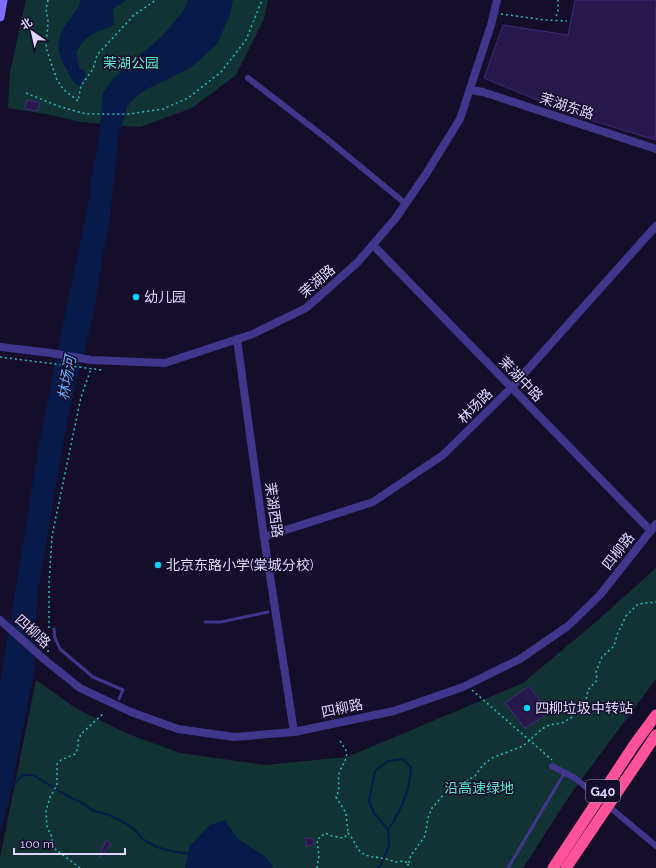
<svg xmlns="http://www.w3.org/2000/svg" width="656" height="868" font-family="Raleway,'Noto Sans SC',sans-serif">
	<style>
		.green { fill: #113334 }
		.water { fill: #071a4a }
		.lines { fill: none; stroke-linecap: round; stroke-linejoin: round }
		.stream { stroke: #071a4a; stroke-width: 2 }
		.building { fill: #27194c; stroke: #402a7a }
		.path { stroke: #27c0c3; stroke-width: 1.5; stroke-dasharray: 2 3; stroke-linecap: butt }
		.service { stroke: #40368c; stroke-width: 3 }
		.minor { stroke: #40368c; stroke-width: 6 }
		.tertiary { stroke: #40368c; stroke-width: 8 }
		.secondary { stroke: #7d6eff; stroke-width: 9 }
		.motorway { stroke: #ff5298; stroke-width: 11 }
		.poi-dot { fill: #03d3ff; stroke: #150e2a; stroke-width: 1.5 }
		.labels { text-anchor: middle; stroke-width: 3; stroke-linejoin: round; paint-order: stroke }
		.shield { fill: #150e2a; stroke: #a29bbf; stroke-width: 1 }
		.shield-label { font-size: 13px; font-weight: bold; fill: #dfd7ff }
		.park-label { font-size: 14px; fill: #5ae8d0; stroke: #150e2a }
		.street-label { font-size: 14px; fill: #dfd7ff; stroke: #150e2a }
		.poi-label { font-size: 14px; fill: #dfd7ff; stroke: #150e2a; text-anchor: start }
		.water-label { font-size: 15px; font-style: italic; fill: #65acff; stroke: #150e2a }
	</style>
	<rect width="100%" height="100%" fill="#150e2a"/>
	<g class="green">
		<path d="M26 0H268L264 19 236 75 192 108 140 127 81 122 46 114 8 108 10 72Z"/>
		<path d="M656 568V679L570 795 523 868H0V858L36 680 77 709 128 734 180 753 265 765 347 757 523 683 598 620Z"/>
	</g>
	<g class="water">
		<path d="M81 0H126L113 9 114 25 95 33 84 40 76 52 79 68 86 72 81 86C73 85 70 76 67 70 57 53 55 41 66 24 71 16 79 9 81 0Z"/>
		<path d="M188 0H233L230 15 217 44 192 67 147 89 133 99 127 108 119 134 109 225 104 248 94 311 68 417 37 596 34 672 12 786 5 816 0 832V684L39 445 61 334 90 196 91 180 99 137 103 92 114 78 162 36 182 13Z"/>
		<path d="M225 820 237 838 267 858 273 868H185L190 846 210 825Z"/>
	</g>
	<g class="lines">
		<g class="stream">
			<path d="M12 786 23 775H33L64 794 84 804 92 810 112 816 133 828 144 840 157 847 171 851 189 854"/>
			<path d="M378 868 380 866 389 846 388 830 374 813 369 801 375 771 388 761 402 759 411 767C410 791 401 810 388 830"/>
		</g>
	</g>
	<g class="building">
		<path d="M575 0H656V140L573 115 484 78 503 25 568 35Z"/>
		<path d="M27 100 40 103 37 111 25 109Z"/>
		<path d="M529 686 549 713 525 728 505 703Z"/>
		<path d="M306 838 314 839 313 845 306 846Z"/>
		<path d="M106 840 111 844 100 857H99Z"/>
	</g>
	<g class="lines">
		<g class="path">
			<path d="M48 0 46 9 48 21 46 48 57 80 63 89 78 101 81 86 93 69 97 55 134 15 156 0"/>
			<path d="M501 14 545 20 567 21"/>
			<path d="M556 16 558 12V0"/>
			<path d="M26 93 58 106 86 114H129L163 109 188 98 221 72 246 40 262 0"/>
			<path d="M0 357 102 370"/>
			<path d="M49 628V583L52 536 81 397 91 369"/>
			<path d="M48 652 49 632"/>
			<path d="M472 690 552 760"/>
			<path d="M340 741 347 752C346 762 343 763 340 771 336 780 342 786 336 797L346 813 348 833"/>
			<path d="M376 857 386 859 396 862 403 861 409 863 406 868"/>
			<path d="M409 863V860L412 854 425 836 428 818 432 808 445 793 475 776 483 765 492 758 523 746 542 729 549 725 562 723 571 718 586 700 588 690 597 680 596 672 602 657 614 646 617 635 626 616 638 604 656 602"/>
			<path d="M80 868 55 849 52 844V837L47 827 46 811 50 797 57 785V764L61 760 75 754 78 748V741L81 734 104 713"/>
			<path d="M317 868 319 856 317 840 325 833 332 836 344 838 348 833C360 847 354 854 377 858"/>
		</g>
		<g class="service">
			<path d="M205 622H221L268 612"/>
			<path d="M54 629 55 638 60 649 93 677 123 690 119 699"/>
			<path d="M508 868 565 772"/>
		</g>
		<g class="minor">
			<path d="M248 78 327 139 406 204"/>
			<path d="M552 766 575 778 656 846"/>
		</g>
		<g class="tertiary">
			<path d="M470 90 483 92 656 149"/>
			<path d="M373 245 651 531"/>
			<path d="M237 339 264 537 294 732"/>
			<path d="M0 347 51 353 91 360 165 363 253 334 306 308 357 263 395 219 426 174 460 119 491 25 497 0"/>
			<path d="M264 537 373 502 443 455 512 387 656 226"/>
			<path d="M0 620 45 660 80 688 131 712 178 729 234 737 294 732 394 711 463 687 520 659 568 626 600 595 656 524"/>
		</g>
		<path class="secondary" d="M0 17 3 0"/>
		<g class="motorway">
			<path d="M553 868 634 745 656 715"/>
			<path d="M566 868 656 735"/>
		</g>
	</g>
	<g class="poi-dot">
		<circle cx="136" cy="297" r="4"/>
		<circle cx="158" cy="565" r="4"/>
		<circle cx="527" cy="708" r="4"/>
	</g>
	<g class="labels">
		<rect class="shield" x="586" y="780" width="34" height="22" rx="3"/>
		<g class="shield-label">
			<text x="603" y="796">G40</text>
		</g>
		<g class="park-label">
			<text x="131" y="68">茉湖公园</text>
			<text x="479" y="793">沿高速绿地</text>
		</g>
		<g class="street-label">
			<text transform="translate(567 106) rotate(18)" y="5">茉湖东路</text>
			<text transform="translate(317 281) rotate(-41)" y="5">茉湖路</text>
			<text transform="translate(521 379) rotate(46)" y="5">茉湖中路</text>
			<text transform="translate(475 406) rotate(-45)" y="5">林场路</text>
			<text transform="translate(274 510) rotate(82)" y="5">茉湖西路</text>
			<text transform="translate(618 551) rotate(-52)" y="5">四柳路</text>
			<text transform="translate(33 631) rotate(42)" y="5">四柳路</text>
			<text transform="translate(342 708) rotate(-12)" y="5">四柳路</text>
		</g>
		<g class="poi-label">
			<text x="144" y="302">幼儿园</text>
			<text x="166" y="570">北京东路小学(棠城分校)</text>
			<text x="535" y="713">四柳垃圾中转站</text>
		</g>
		<g class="water-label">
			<text transform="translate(67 378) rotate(-80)" y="5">林场河</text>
		</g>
	</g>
	<g transform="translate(32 32) rotate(326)" stroke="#150e2a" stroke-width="3" paint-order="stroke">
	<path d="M0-3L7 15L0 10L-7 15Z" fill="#dfd7ff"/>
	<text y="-6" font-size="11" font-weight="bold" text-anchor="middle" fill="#dfd7ff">北</text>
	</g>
	<path d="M14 848v6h111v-6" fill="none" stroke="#dfd7ff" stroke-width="2"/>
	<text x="20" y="848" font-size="12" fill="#dfd7ff" stroke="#150e2a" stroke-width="3" paint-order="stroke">100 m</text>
</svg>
